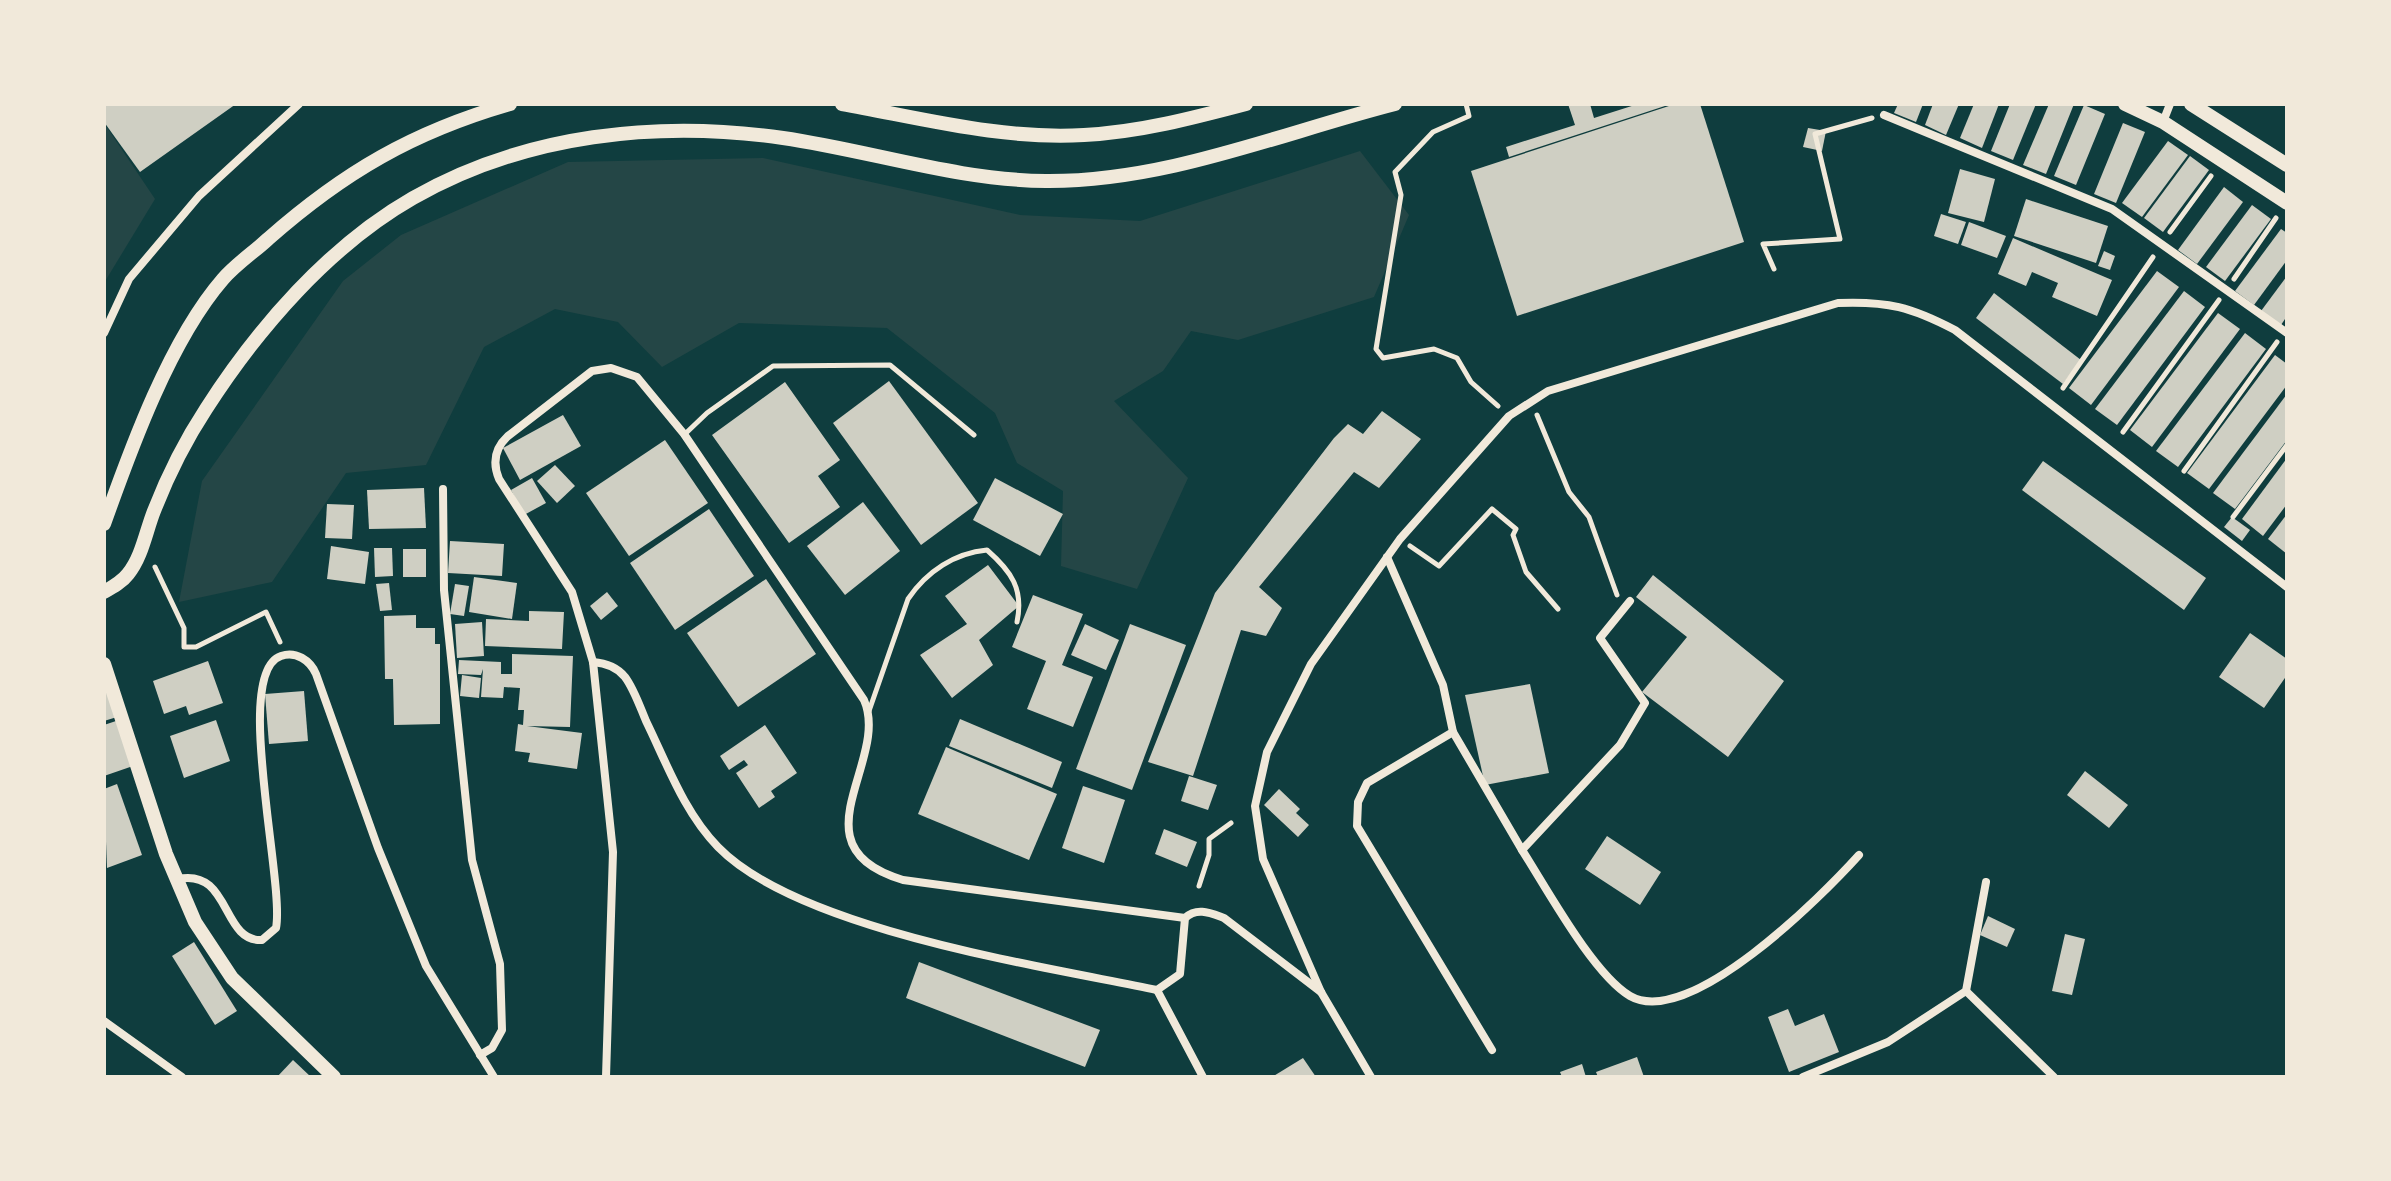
<svg xmlns="http://www.w3.org/2000/svg" width="2391" height="1181" font-family="'Fira Sans',sans-serif">
	<style>
		.green { fill: #244646 }
		.building { fill: #cfcfc3 }
		.lines { fill: none; stroke-linecap: round; stroke-linejoin: round }
		.path { stroke: #f1e9da; stroke-width: 5 }
		.service { stroke: #f1e9da; stroke-width: 5 }
		.minor { stroke: #f1e9da; stroke-width: 8 }
		.tertiary { stroke: #f1e9da; stroke-width: 14 }
	</style>
	<rect width="100%" height="100%" fill="#0f3d3e"/>
	<g class="green">
		<path d="M104 123 155 199 104 283Z"/>
		<path d="M1360 151 1409 215 1374 297 1238 340 1191 331 1163 371 1114 401 1188 478 1137 589 1061 566 1063 491 1017 463 995 413 887 328 739 323 662 367 618 322 555 309 484 347 426 465 346 473 272 582 179 602 202 481 343 281 401 235 568 162 763 158 1020 215 1140 221Z"/>
	</g>
	<g class="building">
		<path d="M104 104H236L140 172 104 122Z"/>
		<path d="M1568 104H1590L1594 118 1638 104 1668 105 1509 157 1506 147 1575 125Z"/>
		<path d="M1675 104H1700L1744 242 1517 316 1471 171Z"/>
		<path d="M1898 104H1923L1916 122 1894 113Z"/>
		<path d="M1933 104H1959L1946 135 1925 125Z"/>
		<path d="M1974 104H1999L1982 148 1960 138Z"/>
		<path d="M2010 104H2036L2013 160 1991 151Z"/>
		<path d="M2049 104H2074L2046 174 2023 165Z"/>
		<path d="M2084 105 2105 114 2076 185 2054 176Z"/>
		<path d="M2123 123 2145 132 2116 203 2094 194Z"/>
		<path d="M1808 128 1826 131 1822 151 1803 147Z"/>
		<path d="M2168 141 2188 155 2142 217 2122 203Z"/>
		<path d="M2190 156 2209 170 2163 232 2144 218Z"/>
		<path d="M1960 169 1995 179 1984 222 1948 213Z"/>
		<path d="M2224 187 2243 202 2197 264 2178 250Z"/>
		<path d="M2026 199 2108 226 2096 263 2014 236Z"/>
		<path d="M2252 205 2271 219 2225 281 2206 267Z"/>
		<path d="M1941 214 1966 222 1958 244 1934 236Z"/>
		<path d="M1969 222 2006 236 1997 258 1961 245Z"/>
		<path d="M2281 229 2287 233V260L2254 305 2235 291Z"/>
		<path d="M2013 238 2112 280 2097 316 2052 297 2058 283 2032 272 2026 286 1998 274Z"/>
		<path d="M2104 251 2115 256 2110 270 2098 266Z"/>
		<path d="M2157 271 2179 287 2091 405 2069 388Z"/>
		<path d="M2287 276V316L2281 325 2261 311Z"/>
		<path d="M2184 291 2205 307 2117 425 2095 409Z"/>
		<path d="M1994 293 2081 360 2063 384 1976 318Z"/>
		<path d="M2218 313 2240 329 2152 447 2130 430Z"/>
		<path d="M2245 333 2266 349 2178 467 2156 451Z"/>
		<path d="M2275 355 2287 364V385L2209 489 2187 473Z"/>
		<path d="M889 381 978 503 921 545 833 423Z"/>
		<path d="M785 382 840 460 818 476 840 507 789 543 712 435Z"/>
		<path d="M2287 394V440L2235 509 2213 493Z"/>
		<path d="M1382 411 1421 439 1379 488 1354 472 1259 587 1282 608 1266 636 1241 630 1193 776 1148 762 1215 593 1334 438 1348 424 1363 434Z"/>
		<path d="M563 415 581 446 520 480 503 448Z"/>
		<path d="M665 440 708 503 629 556 586 493Z"/>
		<path d="M2287 458V504L2263 536 2242 519Z"/>
		<path d="M2043 461 2206 578 2184 610 2022 490Z"/>
		<path d="M555 465 575 486 557 503 537 481Z"/>
		<path d="M532 478 546 503 524 515 511 490Z"/>
		<path d="M995 478 1063 514 1040 556 973 520Z"/>
		<path d="M424 488 426 528 369 529 367 490Z"/>
		<path d="M863 502 900 551 845 595 807 546Z"/>
		<path d="M327 504 354 505 352 539 325 538Z"/>
		<path d="M709 509 754 576 675 630 630 563Z"/>
		<path d="M2287 514V554L2268 539Z"/>
		<path d="M2232 517 2250 530 2242 541 2224 527Z"/>
		<path d="M450 541 504 544 502 576 448 573Z"/>
		<path d="M331 546 369 552 365 584 327 579Z"/>
		<path d="M374 548H392L393 576 375 577Z"/>
		<rect x="403" y="549" width="23" height="28"/>
		<path d="M988 565 1019 606 979 640 993 665 952 698 920 655 967 624 945 596Z"/>
		<path d="M1653 575 1784 681 1728 757 1642 692 1687 637 1636 597Z"/>
		<path d="M474 577 517 583 512 619 469 612Z"/>
		<path d="M766 579 816 654 738 707 687 633Z"/>
		<path d="M389 583 392 610 380 611 376 584Z"/>
		<path d="M455 584 469 586 464 616 450 614Z"/>
		<path d="M607 592 618 606 601 620 590 606Z"/>
		<path d="M1033 595 1083 614 1062 665 1093 677 1073 727 1027 709 1046 661 1012 647Z"/>
		<path d="M529 611 564 612 562 649 485 646 486 619 529 621Z"/>
		<path d="M416 615V628H435V644H440V724L394 725 393 679H385L384 616Z"/>
		<path d="M482 622 484 656 457 658 455 624Z"/>
		<path d="M1085 624 1119 640 1106 670 1071 655Z"/>
		<path d="M1130 624 1186 645 1132 790 1076 769Z"/>
		<path d="M2250 633 2287 659V675L2264 708 2219 677Z"/>
		<path d="M512 654 573 656 570 727 527 726 582 733 577 769 528 762 530 753 515 751 518 724 523 725 524 710H518L520 688 504 687 503 698 481 697 483 669 481 675 458 674 459 660 501 662V674H512Z"/>
		<path d="M208 661 223 703 189 715 186 706 164 714 153 681Z"/>
		<path d="M462 675 481 678 479 698 460 696Z"/>
		<path d="M104 680 117 717 104 721Z"/>
		<path d="M1530 684 1549 773 1485 785 1465 695Z"/>
		<path d="M304 691 308 741 269 744 265 694Z"/>
		<path d="M960 719 1062 762 1052 788 949 746Z"/>
		<path d="M216 720 230 761 184 778 170 736Z"/>
		<path d="M116 721 133 766 104 776V725Z"/>
		<path d="M765 725 797 773 771 791 775 797 759 808 736 773 748 765 744 760 729 770 720 756Z"/>
		<path d="M946 747 1057 794 1029 860 918 814Z"/>
		<path d="M2085 771 2128 805 2109 828 2067 795Z"/>
		<path d="M1189 776 1217 785 1208 810 1181 801Z"/>
		<path d="M117 784 142 855 107 868 104 789Z"/>
		<path d="M1083 786 1125 800 1104 863 1062 848Z"/>
		<path d="M1279 789 1300 809 1296 813 1309 825 1298 837 1264 805Z"/>
		<path d="M1164 829 1197 842 1187 867 1155 854Z"/>
		<path d="M1607 836 1661 872 1640 905 1585 869Z"/>
		<path d="M1988 916 2015 929 2007 947 1980 935Z"/>
		<path d="M2065 934 2085 939 2072 995 2052 991Z"/>
		<path d="M194 942 237 1011 215 1025 172 956Z"/>
		<path d="M919 962 1100 1030 1085 1067 906 998Z"/>
		<path d="M1788 1009 1795 1026 1824 1014 1839 1052 1789 1072 1768 1017Z"/>
		<path d="M1637 1057 1644 1077H1598L1596 1072Z"/>
		<path d="M1303 1058 1316 1077H1272Z"/>
		<path d="M293 1060 311 1077H277Z"/>
		<path d="M1582 1064 1586 1077H1562L1560 1072Z"/>
	</g>
	<g class="lines">
		<g class="path">
			<path d="M1466 104 1469 116 1433 132 1395 172 1401 195 1376 349 1383 358 1434 349 1457 358 1471 382 1498 406"/>
			<path d="M2170 232 2211 176"/>
			<path d="M1774 269 1763 244 1840 239 1815 134 1872 118"/>
			<path d="M2234 279 2276 218"/>
			<path d="M2063 388 2153 257"/>
			<path d="M1537 415 1569 492 1589 517 1617 595"/>
			<path d="M2123 432 2219 300"/>
			<path d="M2184 471 2277 342"/>
			<path d="M2233 517 2287 445"/>
			<path d="M1410 546 1439 566 1492 509 1516 529 1513 535 1526 572 1558 609"/>
			<path d="M155 567 184 628V647H196L266 612 280 642"/>
			<path d="M1199 886 1209 855V839L1231 823"/>
		</g>
		<g class="service">
			<path d="M685 434 707 413 773 366 890 365 974 435"/>
			<path d="M869 711 908 599C927 571 955 553 987 550 1011 571 1024 589 1017 622"/>
		</g>
		<g class="minor">
			<path d="M1884 115 2112 209 2287 333"/>
			<path d="M2163 122 2170 104"/>
			<path d="M104 333 129 279 199 196 299 104"/>
			<path d="M443 489 444 590 472 860 500 964 502 1030 492 1048 480 1055"/>
			<path d="M1387 557 1443 685 1453 732 1367 783 1358 802 1357 826 1492 1050"/>
			<path d="M593 662C606 663 617 667 625 677 634 689 640 707 646 721 667 764 684 812 718 847 799 930 1042 966 1157 990L1180 974 1185 918C1197 907 1210 913 1224 918L1321 992"/>
			<path d="M1453 732 1522 850 1620 745 1645 703 1600 638 1630 601"/>
			<path d="M1522 850C1547 889 1593 974 1630 996 1689 1030 1822 896 1859 855"/>
			<path d="M178 879C231 868 221 942 262 940L276 928C285 882 232 672 281 656 296 651 310 660 316 674L378 848 426 966 494 1077"/>
			<path d="M1157 990 1203 1077"/>
			<path d="M1966 991 2054 1077"/>
			<path d="M104 1021 182 1077"/>
			<path d="M606 1077 613 852 593 662 572 592 499 479C492 462 495 448 508 436L592 371 611 368 637 377 684 434 864 700C891 761 791 847 903 880L1185 918"/>
			<path d="M1371 1077 1321 992 1263 859 1255 806 1267 752 1311 664 1400 539 1509 416 1548 391 1838 303C1888 301 1911 307 1955 330L2287 587"/>
			<path d="M1803 1077 1888 1042 1966 991 1986 882"/>
		</g>
		<g class="tertiary">
			<path d="M842 104C921 118 1003 140 1084 135 1140 132 1193 118 1246 104"/>
			<path d="M2125 104 2163 122 2287 203"/>
			<path d="M2191 104 2287 165"/>
			<path d="M104 524C131 448 170 340 223 279 236 264 254 252 268 239 344 172 413 132 510 104"/>
			<path d="M104 592C113 587 122 582 128 574 142 557 146 531 154 511 168 475 185 441 206 409 258 328 329 246 413 198 525 134 658 120 783 138 872 151 956 180 1046 181 1166 182 1281 133 1395 104"/>
			<path d="M104 664 166 854 195 922 232 978 334 1077"/>
		</g>
	</g>
	<rect width="2391" height="1181" fill="none" stroke="#f1e9da" stroke-width="212"/>
</svg>
